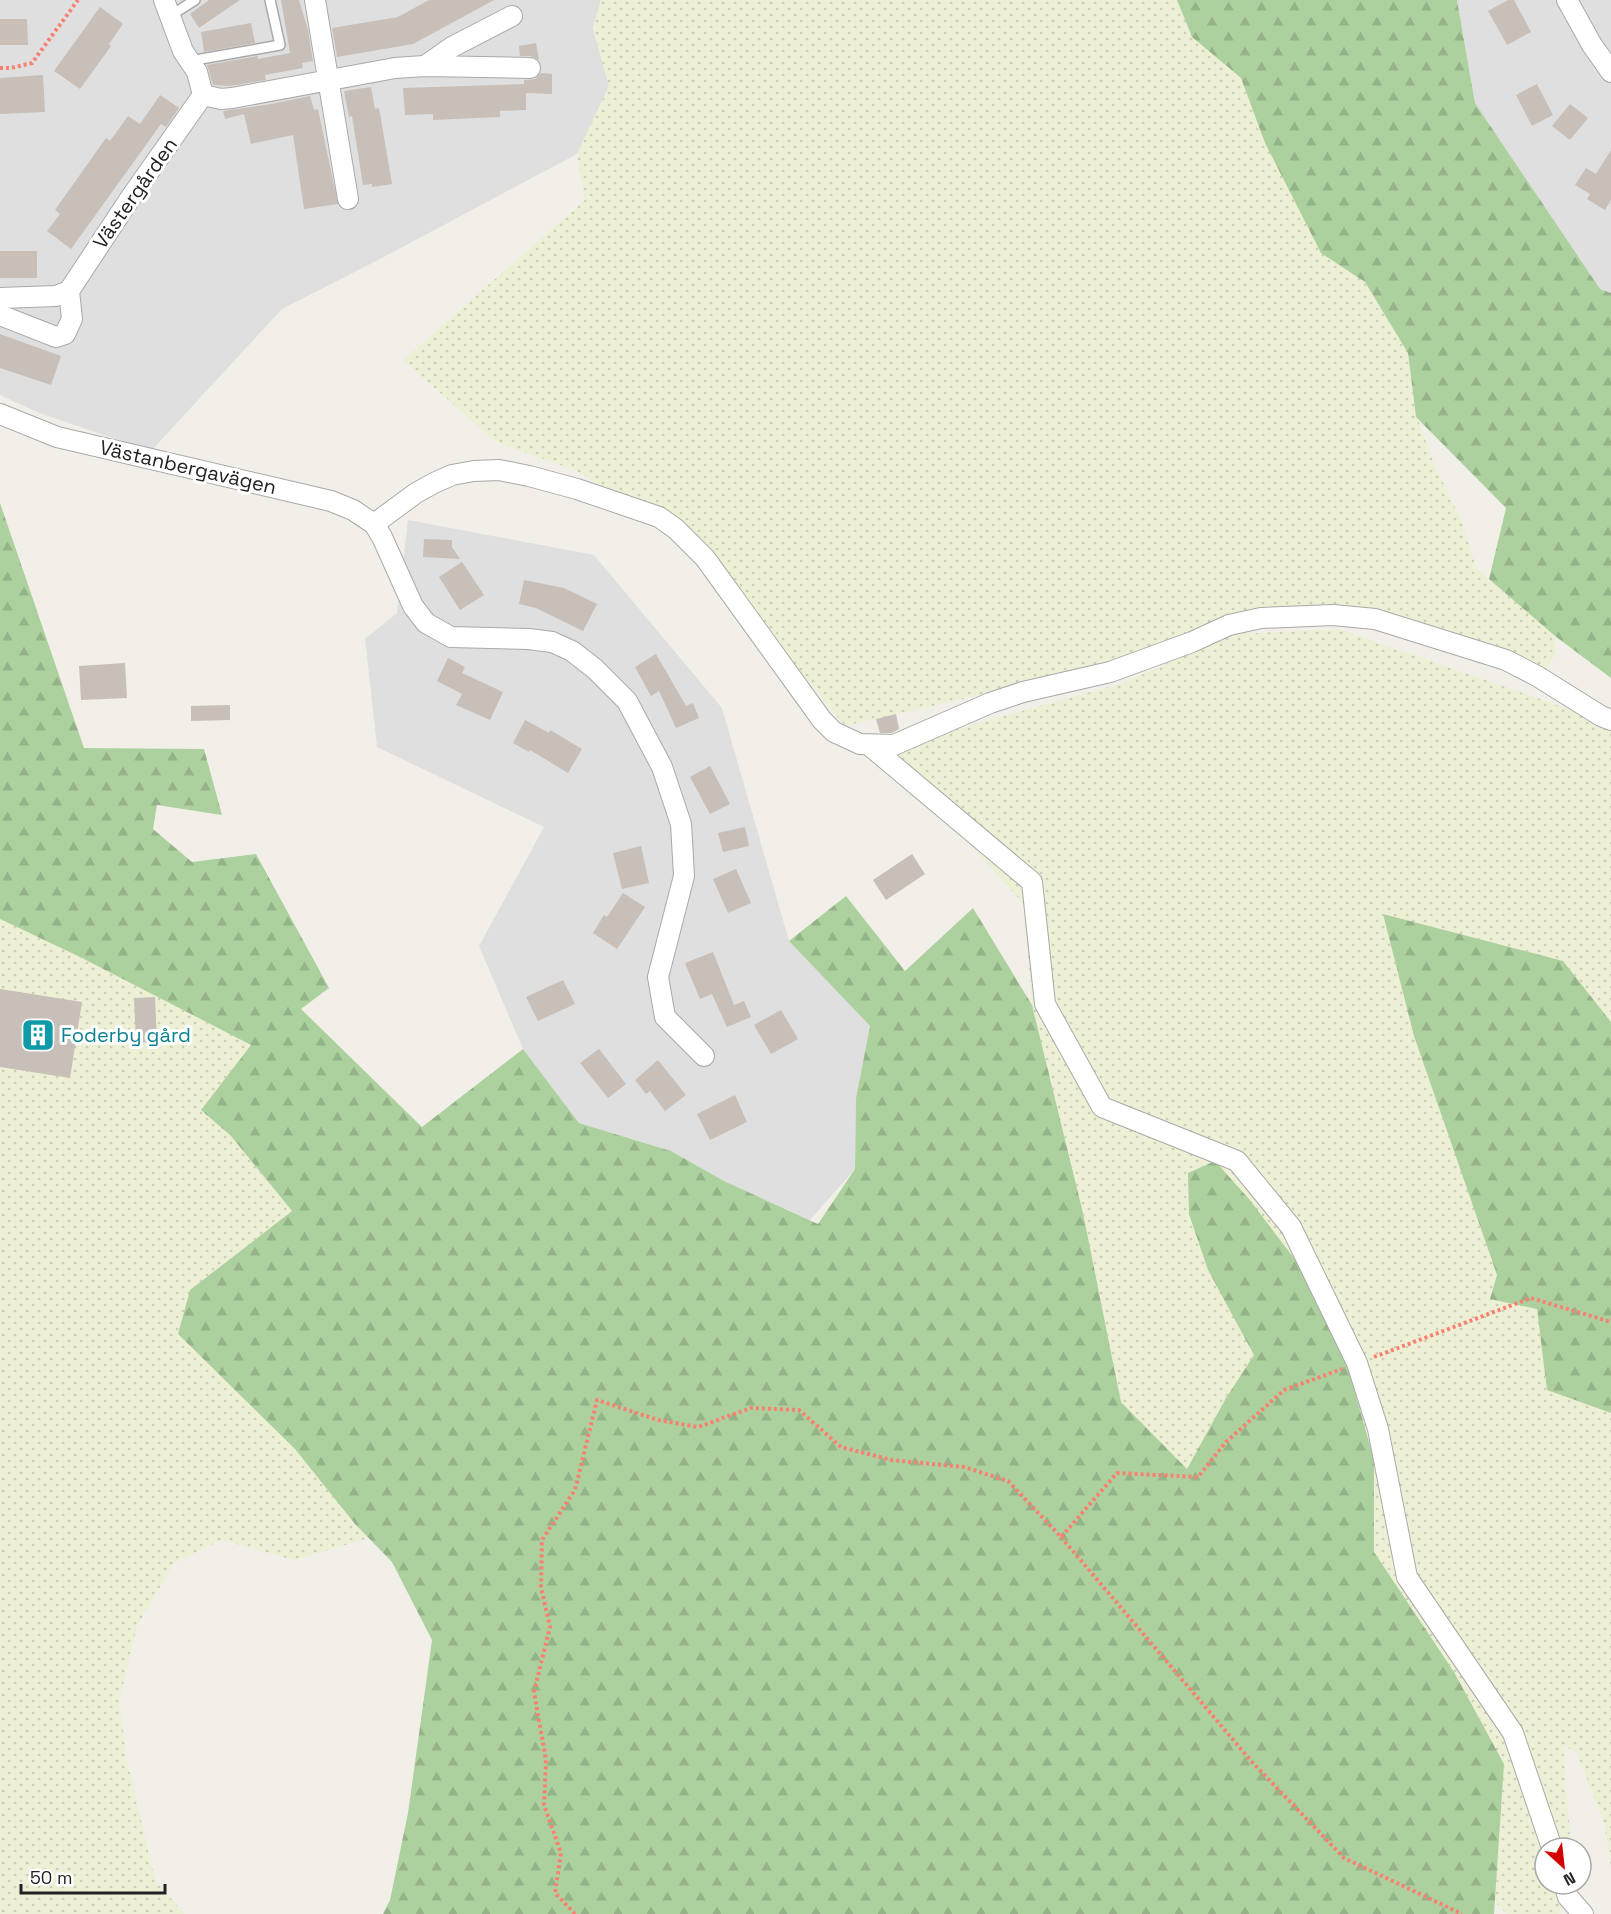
<svg xmlns="http://www.w3.org/2000/svg" width="1611" height="1914" font-family="'Space Grotesk',sans-serif">
	<style>
		.residential { fill: #e0dfdf }
		.farmland { fill: url(#farmland-dots) }
		.forest { fill: url(#forest-firs) }
		.building { fill: #c7bfb8 }
		.lines { fill: none; stroke-linecap: round; stroke-linejoin: round }
		.service-casing { stroke: #a9a9a9; stroke-width: 12 }
		.minor-casing { stroke: #a9a9a9; stroke-width: 22 }
		.path { stroke: #fa8072; stroke-width: 4; stroke-dasharray: 3 3; stroke-linecap: butt }
		.service { stroke: #fff; stroke-width: 9 }
		.minor { stroke: #fff; stroke-width: 20 }
		.labels { text-anchor: middle; stroke-width: 6; stroke-linejoin: round; paint-order: stroke }
		.street-label { font-size: 20px; fill: #222; stroke: #fff }
		.culture-label { font-size: 20px; fill: #0d838f; stroke: #fff; text-anchor: start }
	</style>
	<defs>
		<pattern id="farmland-dots" width="8" height="8" patternUnits="userSpaceOnUse" patternTransform="scale(1.5)"><rect width="8" height="8" fill="#eef0d5"/><path d="M2 2h.1M6 6h.1" fill="none" stroke="#ccceb7" stroke-width="1.8" stroke-linecap="round"/></pattern>
		<pattern id="forest-firs" width="22" height="20" patternUnits="userSpaceOnUse" patternTransform="scale(1.5)"><rect width="22" height="20" fill="#add19e"/><path d="M5 1l3.5 6h-7zM16 11l3.5 6h-7z" fill="#95b388"/></pattern>
	</defs>
	<rect width="100%" height="100%" fill="#f2efe9"/>
	<g class="residential">
		<path d="M0 0H601L593 28 609 86 577 154 382 258 282 309 151 451 39 413 0 395Z"/>
		<path d="M1457 0H1611V293L1600 289 1475 103Z"/>
		<path d="M408 520 594 555 722 708 789 941 870 1026 856 1098 855 1169 810 1220 724 1181 671 1151 579 1123 523 1049 479 946 544 827 377 747 365 639 397 613Z"/>
	</g>
	<g class="farmland">
		<path d="M601 0H1177L1192 37 1241 78 1265 143 1359 273 1408 353 1415 412 1434 464 1462 522 1476 568 1555 636V655L1543 673 1333 612 1259 616 1120 663 845 726 678 522 602 486 575 470 496 442 403 360 585 200 577 154 609 86 593 28Z"/>
		<path d="M1339 629 1611 724V1022L1563 961 1383 914 1414 1036 1497 1275 1537 1309 1548 1390 1611 1413V1867L1604 1823 1577 1753 1563 1745 1571 1848H1545V1884H1569L1559 1914H1507L1495 1902 1504 1764 1454 1672 1374 1552V1460L1306 1274 1253 1205 1215 1161 1254 1355 1226 1398 1187 1469 1121 1402 1083 1213 1032 1005 1023 903 883 749 1123 683 1233 634Z"/>
		<path d="M0 919 80 957 251 1045 201 1110 231 1136 292 1211 190 1290 295 1449 355 1524 369 1538 294 1560 222 1540 174 1563 137 1626 119 1701 127 1760 155 1880 184 1914H0Z"/>
	</g>
	<g class="forest">
		<path d="M1177 0H1457L1475 103 1600 289 1611 293V678L1555 636 1489 579 1506 508 1416 417 1408 353 1365 282 1321 253 1265 143 1241 78 1192 37Z"/>
		<path d="M0 503 84 748 204 749 222 815 157 805 153 829 192 862 256 854 329 988 301 1009 422 1127 523 1049 579 1123 671 1151 724 1181 818 1224 855 1169 856 1098 870 1026 789 941 846 896 905 971 973 908 1032 1005 1083 1213 1121 1402 1187 1469 1226 1398 1254 1355 1208 1270 1189 1214 1188 1173 1215 1161 1249 1199 1306 1274 1342 1346 1374 1460V1552L1454 1672 1504 1764 1494 1914H383L390 1900 408 1813 432 1640 392 1562 355 1524 295 1449 178 1334 190 1290 292 1211 231 1136 201 1110 251 1045 80 957 0 919Z"/>
		<path d="M1383 914 1563 961 1611 1022V1413L1547 1390 1537 1309 1490 1299 1497 1275 1414 1036Z"/>
	</g>
	<g class="building">
		<path d="M209 0H240L199 28 190 14Z"/>
		<path d="M281 0H299L308 30 313 61 302 63 303 68 265 75 266 80 230 86 213 85 207 65 257 56 258 59 290 53Z"/>
		<path d="M429 0H494L413 44 337 57 332 28 398 17Z"/>
		<path d="M1508 0H1514L1531 32 1507 45 1488 11Z"/>
		<path d="M100 7 123 24 109 44 111 46 80 89 54 71Z"/>
		<path d="M0 19H27L28 45H0Z"/>
		<path d="M251 23 255 43 204 52 201 32Z"/>
		<path d="M536 43 539 60 531 56H520L519 46Z"/>
		<path d="M541 73 552 74V94L526 93V110L500 111V117L433 120V114L405 115 403 88 524 84V80L535 79Z"/>
		<path d="M43 75 45 112 0 114V78Z"/>
		<path d="M1537 84 1553 115 1532 126 1516 95Z"/>
		<path d="M371 87 375 109 379 108 392 184 372 187V184L363 185 352 116 349 117 344 91Z"/>
		<path d="M160 95 179 108 166 127 161 124 71 249 47 231 60 214 55 210 106 138 110 141 128 116 140 124Z"/>
		<path d="M310 96 314 110 318 109 338 204 304 209 293 135 251 144 244 114 225 119 223 111 271 104Z"/>
		<path d="M1570 104 1588 118 1570 140 1552 126Z"/>
		<path d="M1611 150V200L1605 210 1587 199 1590 194 1575 185 1586 168 1596 174Z"/>
		<rect x="0" y="251" width="37" height="27"/>
		<path d="M0 334 61 356 51 385 0 368Z"/>
		<path d="M424 539 452 540V547L460 559 423 557Z"/>
		<path d="M462 562 484 595 460 610 439 577Z"/>
		<path d="M524 580 564 588 597 604 583 631 536 608 519 604Z"/>
		<path d="M656 654 686 706 693 703 699 718 676 728 659 691 651 696 635 667Z"/>
		<path d="M448 658 465 667 462 673 503 692 490 720 456 705 462 694 437 681Z"/>
		<path d="M125 663 127 698 81 700 79 666Z"/>
		<path d="M230 705V720L191 721V706Z"/>
		<path d="M896 714 899 729 892 733H880L876 719Z"/>
		<path d="M525 720 549 733 550 730 582 749 568 773 530 750 529 752 513 743Z"/>
		<path d="M710 766 730 804 710 814 690 777Z"/>
		<path d="M745 827 749 846 723 852 718 833Z"/>
		<path d="M641 846 649 883 622 889 613 853Z"/>
		<path d="M912 854 925 874 886 900 873 880Z"/>
		<path d="M736 869 751 903 728 913 713 879Z"/>
		<path d="M623 893 645 907 617 949 593 933 604 915 607 917Z"/>
		<path d="M713 952 734 1005 744 1001 751 1017 727 1027 712 994 700 999 685 963Z"/>
		<path d="M563 980 575 1004 538 1021 526 997Z"/>
		<path d="M0 989 82 1002 70 1078 0 1067Z"/>
		<path d="M155 997 157 1042 136 1043 134 998Z"/>
		<path d="M781 1010 798 1039 771 1054 754 1025Z"/>
		<path d="M599 1049 626 1084 608 1098 580 1063Z"/>
		<path d="M658 1060 686 1095 665 1111 650 1091 646 1094 635 1080Z"/>
		<path d="M735 1095 747 1122 710 1140 697 1114Z"/>
	</g>
	<g class="lines">
		<defs>
			<g id="service">
				<path d="M170 16 195 0"/>
				<path d="M190 61 280 45 270 0"/>
			</g>
			<g id="minor">
				<path d="M164 0 183 51 197 72 203 95"/>
				<path d="M315 0 348 199"/>
				<path d="M1567 0 1592 45 1611 72"/>
				<path d="M425 66 452 47 512 16"/>
				<path d="M0 298 56 296 69 291"/>
				<path d="M0 315 56 337 65 334 72 319 69 291 131 197 203 95 221 99 232 98 395 68 425 66 530 68"/>
				<path d="M0 414 57 437 331 501 353 510 374 524 382 537 413 606 426 623 451 637 529 639 552 642 572 651 595 669 627 701 662 767 681 824 684 876 658 977 665 1017 704 1056"/>
				<path d="M374 524 416 493 434 483 452 475 474 471 499 470 529 476 577 489 659 517 676 529 705 558 822 720 834 732 860 744 894 745 990 703 1023 692 1110 672 1192 642 1229 625 1261 618 1333 615 1375 619 1506 660 1537 676 1601 716 1611 720"/>
				<path d="M869 745 1032 882 1045 1004 1102 1107 1237 1161 1291 1227 1357 1363 1378 1429 1407 1577 1513 1733 1552 1848"/>
				<path d="M1564 1884 1568 1897 1583 1914"/>
			</g>
		</defs>
		<use href="#service" class="service-casing"/>
		<use href="#minor" class="minor-casing"/>
		<g class="path">
			<path d="M0 68H11L32 63 78 0"/>
			<path d="M1374 1357 1531 1298 1611 1322"/>
			<path d="M1061 1537 1252 1762 1344 1858 1462 1914"/>
			<path d="M575 1914 555 1893 561 1853 544 1805 546 1760 534 1692 550 1627 541 1587 542 1540 575 1490 597 1400 658 1420 698 1427 751 1408 799 1410 841 1447 891 1460 964 1467 1008 1481 1061 1537 1117 1473 1198 1477 1226 1442 1284 1390 1342 1369"/>
		</g>
		<use href="#service" class="service"/>
		<use href="#minor" class="minor"/>
	</g>
	<defs>
		<symbol id="building-square" viewBox="-11 -11 22 22"><rect x="-9" y="-9" width="18" height="18" rx="4" fill="#0f9aa8" stroke="#fff"/><path d="M-4-6H4V6H1V3H-1V6H-4ZM-2.5-4.3h1.7v1.8h-1.7ZM.8-4.3h1.7v1.8H.8ZM-2.5-1h1.7V.8h-1.7ZM.8-1h1.7V.8H.8Z" fill="#fff"/></symbol>
	</defs>
	<g fill-rule="evenodd">
		<use href="#building-square" x="19" y="1016" width="38" height="38"/>
	</g>
	<g class="labels">
		<g class="street-label">
			<text transform="translate(135 193) rotate(-55)" y="7">Västergården</text>
			<text transform="translate(188 467) rotate(13)" y="7">Västanbergavägen</text>
		</g>
		<g class="culture-label">
			<text x="61" y="1042">Foderby gård</text>
		</g>
	</g>
	<g transform="translate(1563 1866) rotate(153)"><circle r="28" fill="#ffffff" stroke="#a7a7a7" stroke-width="1.5"/>
	<path d="M0-4.5L10 22L0 15L-10 22Z" fill="#d40000"/>
	<text y="-9" font-size="16" font-weight="bold" text-anchor="middle" fill="#222222">N</text>
	</g>
	<path d="M21 1884v9h144v-9" fill="none" stroke="#222222" stroke-width="3"/>
	<text x="30" y="1884" font-size="18" fill="#222222" stroke="#ffffff" stroke-width="4.5" paint-order="stroke">50 m</text>
</svg>
